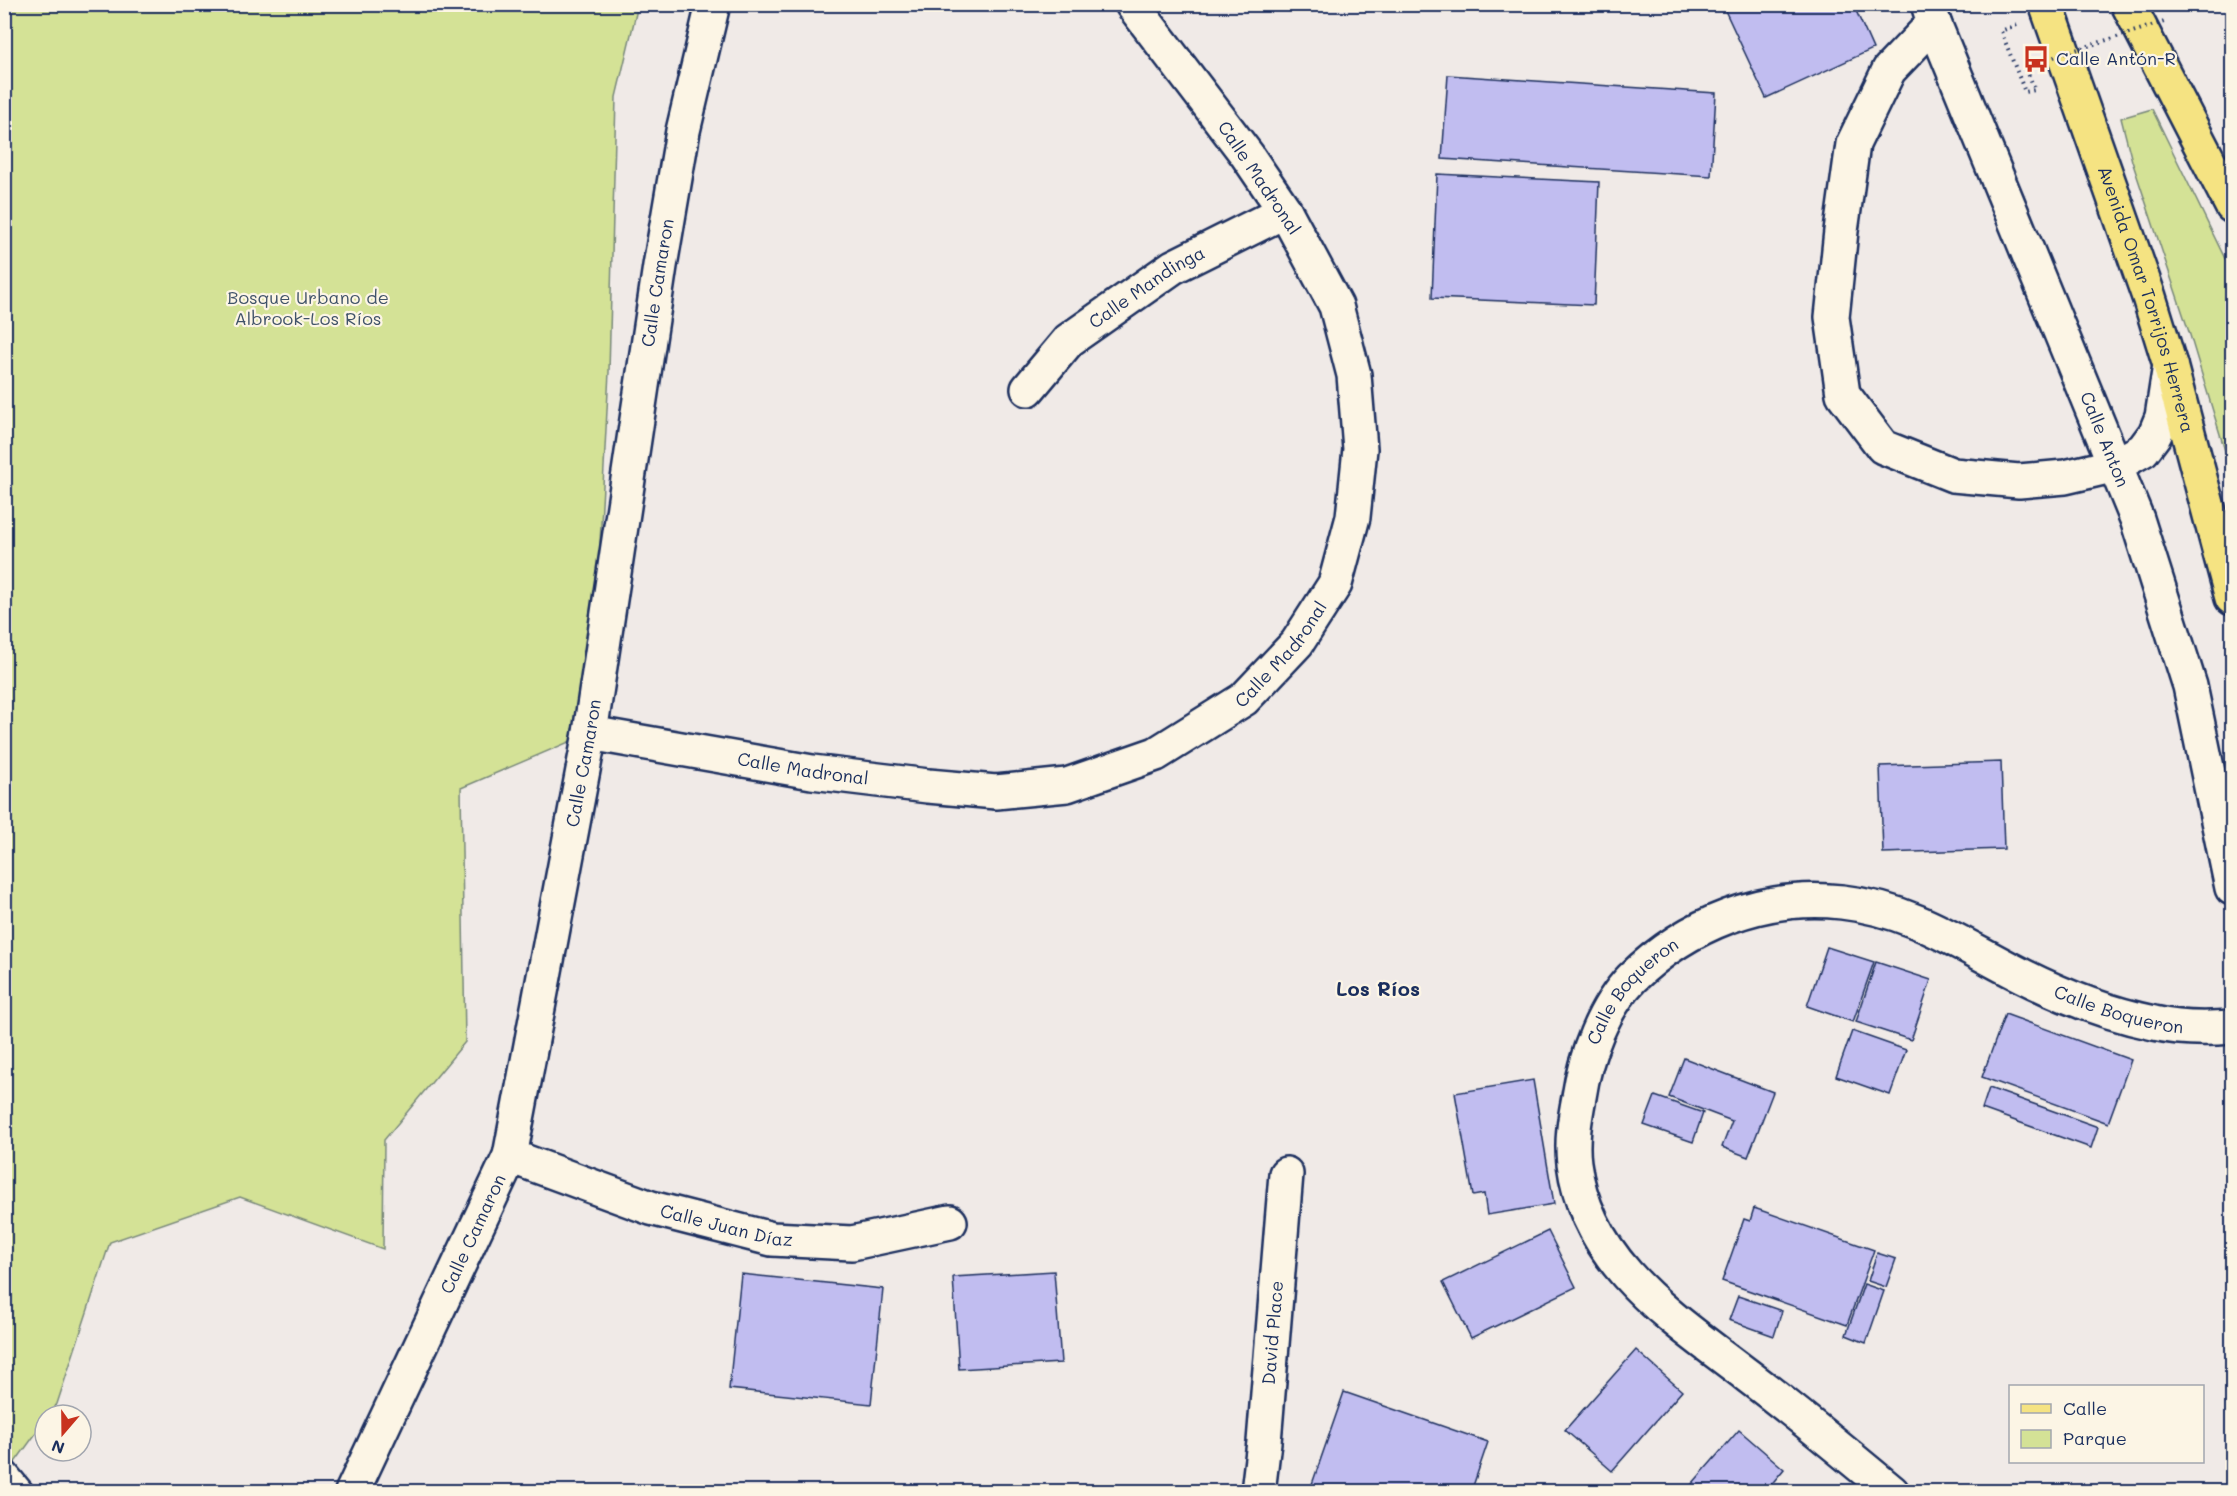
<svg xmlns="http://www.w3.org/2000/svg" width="2237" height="1496" font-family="Mali,sans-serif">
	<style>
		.green { fill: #d4e296; stroke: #78887a; stroke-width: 1.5 }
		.building { fill: #c1bdf0; stroke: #1b2f5e; stroke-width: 1.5 }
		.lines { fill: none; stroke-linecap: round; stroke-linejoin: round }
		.lane-casing { stroke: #1b2f5e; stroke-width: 26 }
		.street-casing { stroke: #1b2f5e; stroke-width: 38 }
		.primary-casing { stroke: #1b2f5e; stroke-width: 38 }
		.path { stroke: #1b2f5e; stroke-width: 4; stroke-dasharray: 1.5 4.5; stroke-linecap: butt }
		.lane { stroke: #fcf5e5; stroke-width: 21 }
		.street { stroke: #fcf5e5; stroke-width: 33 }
		.primary { stroke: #f5e382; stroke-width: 33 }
		.path-bridge { stroke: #1b2f5e; stroke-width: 4; stroke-dasharray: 1.5 4.5; stroke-linecap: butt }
		.labels { text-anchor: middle; stroke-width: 4.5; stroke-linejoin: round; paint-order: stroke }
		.poi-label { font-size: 18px; fill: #1b2f5e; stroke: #fcf5e5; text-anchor: start }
		.street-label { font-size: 18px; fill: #1b2f5e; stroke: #fcf5e5 }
		.park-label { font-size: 18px; fill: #405369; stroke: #fcf5e5 }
		.neighbourhood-label { font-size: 20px; font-weight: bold; fill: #1b2f5e; stroke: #fcf5e5 }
	</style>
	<rect width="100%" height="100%" fill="#f0eae7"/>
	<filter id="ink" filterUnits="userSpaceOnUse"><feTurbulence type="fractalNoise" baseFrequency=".0167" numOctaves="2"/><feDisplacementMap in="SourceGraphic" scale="12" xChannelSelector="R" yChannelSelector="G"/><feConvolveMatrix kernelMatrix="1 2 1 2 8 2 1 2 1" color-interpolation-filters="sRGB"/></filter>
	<g filter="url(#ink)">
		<g class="green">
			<path d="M5 5H638L616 97 609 372 590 733 461 788 465 1042 384 1140 383 1249 240 1197 110 1242 57 1404 49 1415H45V1421L5 1476Z"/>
			<path d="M2152 109 2232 273V474L2190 335 2132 161 2121 118Z"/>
		</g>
		<g class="building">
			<path d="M1722 4H1853L1873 49 1766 98Z"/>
			<path d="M1448 75 1716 93 1711 176 1442 159Z"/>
			<path d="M1437 174 1599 182 1594 305 1432 298Z"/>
			<path d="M2001 762 2004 849 1883 853 1880 766Z"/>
			<path d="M1827 947 1874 962 1853 1022 1807 1006Z"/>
			<path d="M1876 962 1931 980 1911 1040 1856 1022Z"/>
			<path d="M2005 1014 2131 1060 2108 1123 1982 1077Z"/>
			<path d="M1852 1031 1906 1050 1890 1095 1836 1076Z"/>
			<path d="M1684 1058 1773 1092 1748 1157 1722 1147 1732 1121 1669 1097Z"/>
			<path d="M1533 1080 1554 1204 1487 1215 1484 1194 1473 1196 1455 1093Z"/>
			<path d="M1989 1088 2098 1127 2091 1148 1982 1109Z"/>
			<path d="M1655 1096 1703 1113 1693 1142 1644 1125Z"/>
			<path d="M1754 1208 1874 1250 1847 1325 1722 1281 1744 1219 1750 1221Z"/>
			<path d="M1548 1231 1576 1287 1471 1338 1443 1282Z"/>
			<path d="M1877 1253 1896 1259 1886 1287 1868 1281Z"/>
			<path d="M1054 1271 1061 1363 959 1369 953 1277Z"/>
			<path d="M741 1274 883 1289 871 1404 729 1389Z"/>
			<path d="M1864 1284 1884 1291 1866 1343 1846 1335Z"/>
			<path d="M1738 1296 1782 1311 1774 1336 1729 1320Z"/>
			<path d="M1636 1350 1682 1391 1612 1471 1565 1430Z"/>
			<path d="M1344 1392 1488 1442 1471 1492H1324L1311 1487Z"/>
			<path d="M1739 1430 1784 1469 1765 1492H1685Z"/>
		</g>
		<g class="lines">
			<defs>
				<path id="lane" d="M4 1469 23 1492"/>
				<g id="street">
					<path id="s1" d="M1928 4 1934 23 2137 519 2190 686 2232 888"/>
					<path d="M1934 23 1889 70 1853 144 1841 231 1832 317 1843 394 1883 447 1953 475 2019 481 2065 477 2116 465 2143 450 2155 434 2162 417 2170 365"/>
					<path id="s2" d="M1028 389 1069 340 1173 267 1285 211"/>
					<path id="s3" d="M590 733 812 772 928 786 996 792 1067 785 1156 754 1244 699 1297 643 1335 584 1353 517 1360 449 1354 375 1336 306 1285 211 1247 155 1132 4"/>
					<path id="s4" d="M510 1156 651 1208 772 1239 852 1243 950 1222"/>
					<path id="s5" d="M352 1492 510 1156 590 733 660 266 683 131 713 4"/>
					<path id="s6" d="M1258 1492 1264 1442 1286 1174"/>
					<path id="s7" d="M1892 1492C1844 1452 1797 1413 1748 1376 1673 1318 1587 1265 1574 1163 1571 1141 1575 1118 1579 1097 1585 1056 1603 1008 1632 978 1687 924 1764 893 1842 902 1914 910 1961 945 2023 976 2063 996 2110 1014 2154 1023 2179 1029 2206 1029 2232 1027"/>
				</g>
				<g id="primary">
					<path id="s8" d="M2046 4 2149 297 2170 365 2232 598"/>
					<path d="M2128 4 2232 206"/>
				</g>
			</defs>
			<use href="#lane" class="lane-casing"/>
			<use href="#street" class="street-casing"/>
			<use href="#primary" class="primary-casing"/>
			<path class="path" d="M2017 25 2001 31 2025 92 2035 90 2025 66"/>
			<use href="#lane" class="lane"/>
			<use href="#street" class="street"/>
			<use href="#primary" class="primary"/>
			<path class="path-bridge" d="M2025 66 2164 22"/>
		</g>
	</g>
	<defs>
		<symbol id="bus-bare" viewBox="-9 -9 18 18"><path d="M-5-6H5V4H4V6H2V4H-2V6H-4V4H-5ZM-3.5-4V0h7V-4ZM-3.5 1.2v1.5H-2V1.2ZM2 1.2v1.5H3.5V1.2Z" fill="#c8321e" stroke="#fcf5e5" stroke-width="2.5" paint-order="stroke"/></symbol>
	</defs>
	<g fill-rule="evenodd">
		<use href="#bus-bare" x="2017" y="40" width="38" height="38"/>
	</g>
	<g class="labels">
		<g class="poi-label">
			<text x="2056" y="65">Calle Antón-R</text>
		</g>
		<g class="street-label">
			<text transform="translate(1259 178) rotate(56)" y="6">Calle Madronal</text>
			<text dy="6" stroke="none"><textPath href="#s5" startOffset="1257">Calle Camaron</textPath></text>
			<text dy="6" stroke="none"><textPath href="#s2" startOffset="158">Calle Mandinga</textPath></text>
			<text dy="6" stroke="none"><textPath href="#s8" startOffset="312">Avenida Omar Torrijos Herrera</textPath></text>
			<text dy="6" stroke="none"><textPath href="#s1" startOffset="470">Calle Anton</textPath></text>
			<text dy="6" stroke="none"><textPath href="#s3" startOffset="738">Calle Madronal</textPath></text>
			<text dy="6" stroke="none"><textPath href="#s5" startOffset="771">Calle Camaron</textPath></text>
			<text dy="6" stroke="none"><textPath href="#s3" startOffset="216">Calle Madronal</textPath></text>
			<text dy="6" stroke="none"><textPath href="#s7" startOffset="657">Calle Boqueron</textPath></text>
			<text dy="6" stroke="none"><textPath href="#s7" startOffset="1197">Calle Boqueron</textPath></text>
			<text dy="6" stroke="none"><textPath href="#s4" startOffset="228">Calle Juan Díaz</textPath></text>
			<text dy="6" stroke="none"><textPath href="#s5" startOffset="285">Calle Camaron</textPath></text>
			<text dy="6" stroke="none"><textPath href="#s6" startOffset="160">David Place</textPath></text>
		</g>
		<g class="park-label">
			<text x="308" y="304">Bosque Urbano de<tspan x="308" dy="21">Albrook-Los Ríos</tspan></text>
		</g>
		<g class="neighbourhood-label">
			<text x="1378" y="996">Los Ríos</text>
		</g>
	</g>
	<rect width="2237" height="1496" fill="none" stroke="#fcf5e5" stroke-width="24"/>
	<rect x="12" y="12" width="2213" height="1472" fill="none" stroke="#1b2f5e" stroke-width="2" filter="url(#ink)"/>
	<rect x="2009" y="1385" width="195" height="78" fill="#fcf5e5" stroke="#a2a6af" stroke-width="1.5"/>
	<rect x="2021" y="1404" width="30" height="9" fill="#f5e382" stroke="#a2a6af" stroke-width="1.5"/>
	<text x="2063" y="1415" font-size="18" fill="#1b2f5e">Calle</text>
	<rect x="2021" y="1430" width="30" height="18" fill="#d4e296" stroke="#a2a6af" stroke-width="1.5"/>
	<text x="2063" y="1445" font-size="18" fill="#1b2f5e">Parque</text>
	<g transform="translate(63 1433) rotate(200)"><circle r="28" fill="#fcf5e5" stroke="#a2a6af" stroke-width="1.5"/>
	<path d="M0-4.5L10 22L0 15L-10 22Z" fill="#c8321e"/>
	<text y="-9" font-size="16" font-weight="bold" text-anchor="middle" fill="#1b2f5e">N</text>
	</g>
</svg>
